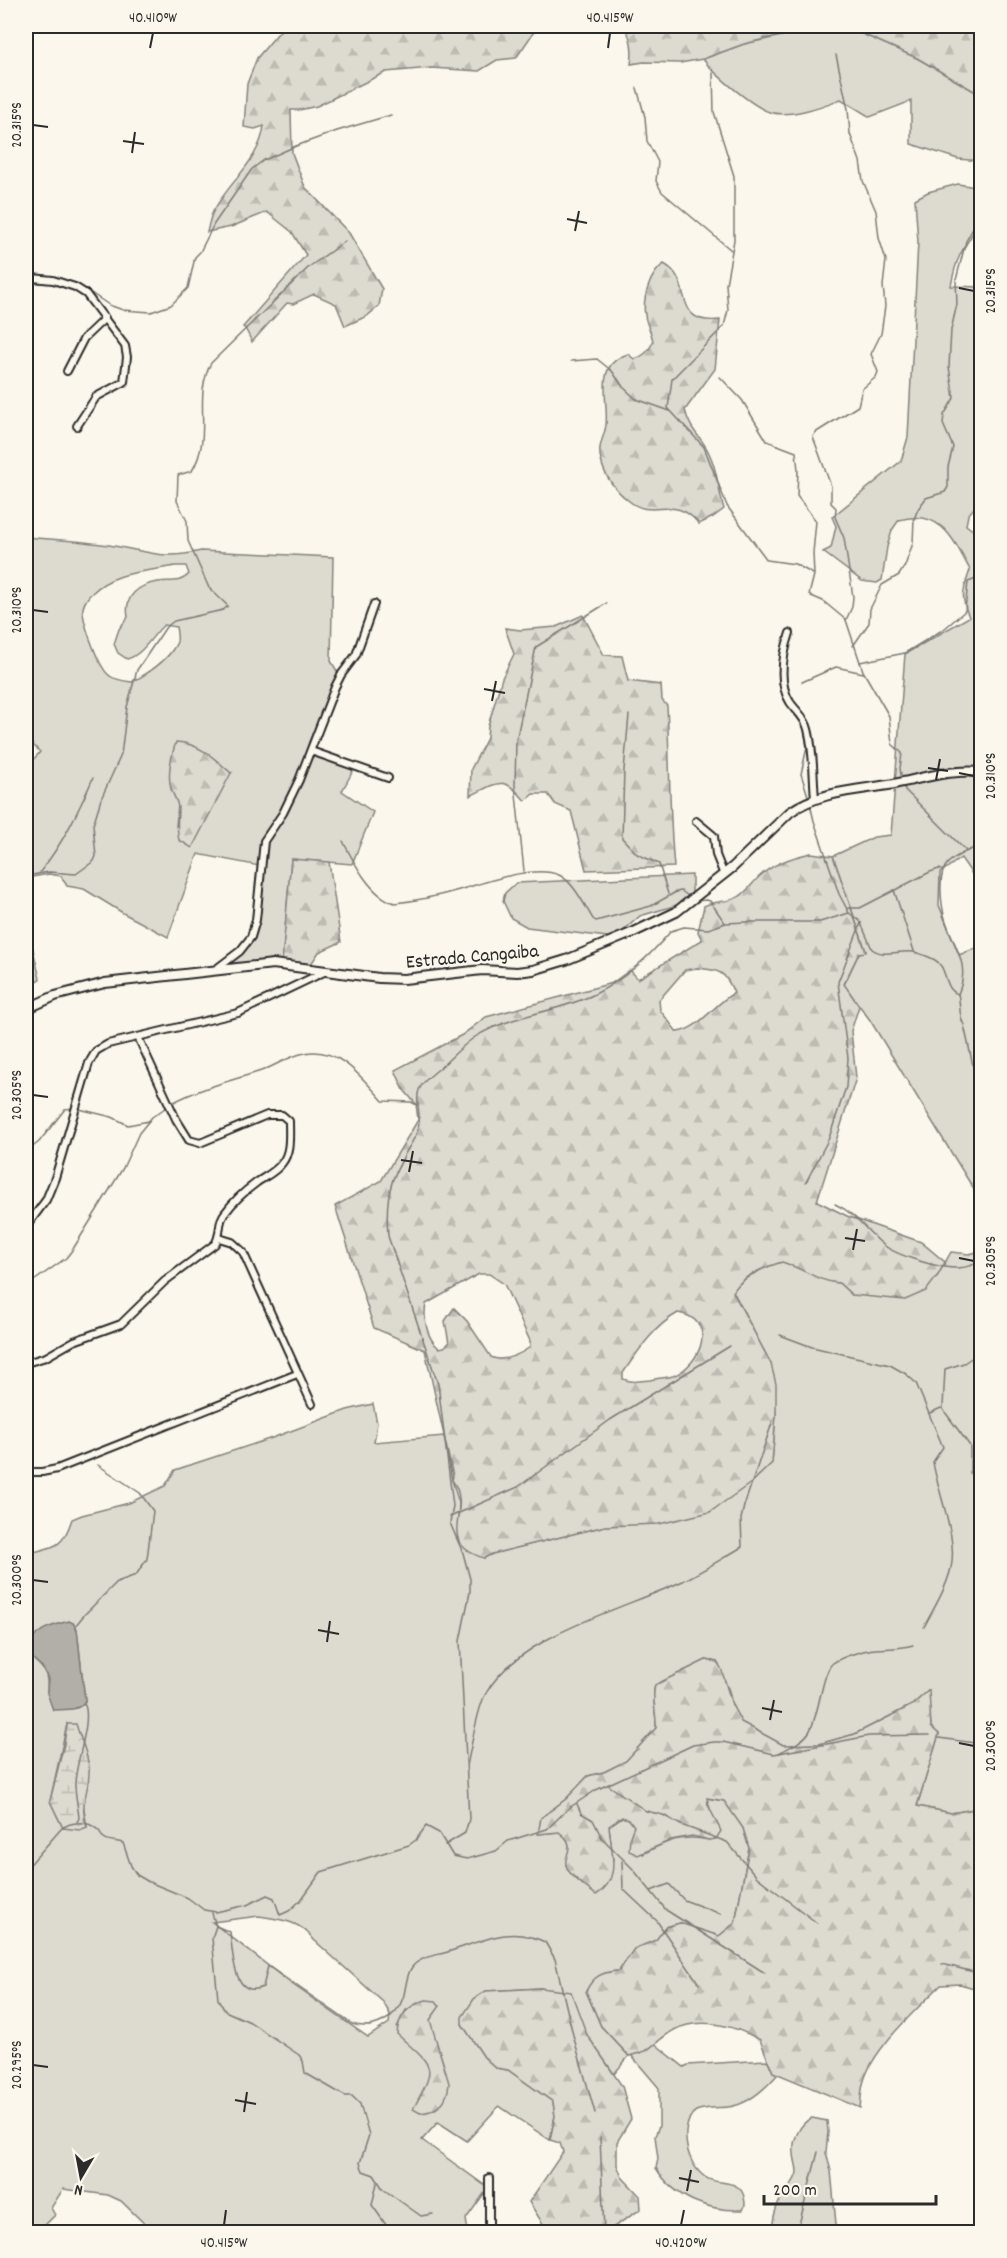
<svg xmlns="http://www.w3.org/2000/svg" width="1007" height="2258" font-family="Dekko,sans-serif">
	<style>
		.grass { fill: #dddad0; stroke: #84827e; stroke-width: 1.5; fill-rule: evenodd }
		.forest { fill: url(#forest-firs); stroke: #84827e; stroke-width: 1.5; fill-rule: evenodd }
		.wetland { fill: url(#wetland-marsh); stroke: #84827e; stroke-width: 1.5 }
		.water { fill: #b1afa7; stroke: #7b7a75; stroke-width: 1.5 }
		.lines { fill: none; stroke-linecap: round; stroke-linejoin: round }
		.stream { stroke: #7b7a75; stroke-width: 1.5 }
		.minor-casing { stroke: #2b2b2b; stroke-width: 10 }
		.tertiary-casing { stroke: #2b2b2b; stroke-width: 12 }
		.minor { stroke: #fbf7ec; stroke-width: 6 }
		.tertiary { stroke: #fbf7ec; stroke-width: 8 }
		.ticks { fill: none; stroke: #2b2b2b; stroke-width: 2 }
		.labels { text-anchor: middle; stroke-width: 5; stroke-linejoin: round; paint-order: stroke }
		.street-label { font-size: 20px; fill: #2b2b2b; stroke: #fbf7ec }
		.neatline { fill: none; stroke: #2b2b2b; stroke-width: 2 }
		.ticks-label { font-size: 15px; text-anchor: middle; fill: #2b2b2b }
	</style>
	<defs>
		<pattern id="forest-firs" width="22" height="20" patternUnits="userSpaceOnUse" patternTransform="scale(1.5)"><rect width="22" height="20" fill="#dddad0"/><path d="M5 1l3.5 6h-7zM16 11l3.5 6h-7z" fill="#bebbb3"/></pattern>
		<pattern id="wetland-marsh" width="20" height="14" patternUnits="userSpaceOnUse" patternTransform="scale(1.5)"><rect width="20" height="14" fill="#dddad0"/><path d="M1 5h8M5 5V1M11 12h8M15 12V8" fill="none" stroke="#bebbb3"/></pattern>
	</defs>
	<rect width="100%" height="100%" fill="#fbf7ec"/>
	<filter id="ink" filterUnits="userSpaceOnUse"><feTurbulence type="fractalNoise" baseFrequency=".0167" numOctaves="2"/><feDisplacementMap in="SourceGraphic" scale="12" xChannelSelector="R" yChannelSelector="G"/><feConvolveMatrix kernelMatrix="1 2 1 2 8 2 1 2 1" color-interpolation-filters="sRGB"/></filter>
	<g filter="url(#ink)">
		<g class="grass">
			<path d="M789 26H859L860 33 917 58 981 95V161L958 159 911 144V101L870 117 841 99C822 106 794 117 773 113 756 110 713 73 703 59L744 44 786 35Z"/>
			<path d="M958 184 975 187C992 217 973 229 960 255 955 265 953 275 951 286L981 287V500L968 515 966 525 982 537 981 887 961 858 940 873 939 905 959 955 981 946V1201L870 1020 844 985 859 953 866 951 833 856 874 837 891 835 905 654 969 617C960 596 963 591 970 570 953 538 940 508 899 520L892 530 887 547 882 580 877 583 862 581 823 552 831 548 836 526 832 517 901 461 908 437 918 242 915 199 928 192Z"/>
			<path d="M26 537C55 540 85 541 114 546 150 552 163 560 201 551L333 557 331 661 337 671V676L309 742 307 752 354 769 342 791 373 812 352 864 291 859 282 963 228 968 253 930 260 866 198 854 168 937 123 913 84 889 67 886 61 876 49 874 26 878V768L40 752 26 738ZM175 566H186L189 574C180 584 170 580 158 582 138 585 124 596 128 617L119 629 114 644 118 653 127 659C143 655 152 635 164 625L176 627C177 632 178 637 177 642 170 659 147 674 132 682 125 681 115 680 110 676 99 669 82 621 83 608 84 603 88 596 92 593 114 571 147 572 175 566ZM231 773 176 826 178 804 171 788Z"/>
			<path d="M692 875V898L684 903 640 916 615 938 527 927 511 918 503 901 505 893 516 883Z"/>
			<path d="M26 920 40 979 26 987Z"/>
			<path d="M981 1251V1808L951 1813 917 1806 939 1734 931 1727 928 1691 912 1705 855 1734 819 1744 783 1745 741 1722 732 1705 729 1691 717 1662 706 1660 655 1685C651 1700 657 1713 656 1728L626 1761 604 1772 588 1776 566 1799 541 1818 539 1834 559 1832C574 1843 569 1848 566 1865L613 1860 609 1826 622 1817 629 1819 634 1826 630 1837 643 1854C667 1841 682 1834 709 1840L711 1812 707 1798 725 1801 743 1828 749 1848 735 1923 719 1936 680 1923 666 1927 656 1940 634 1949 619 1971C603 1972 594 1976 586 1991L601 2026 629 2056 614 2074 587 2035 579 2016 541 1988 486 1991 474 1999 462 2024 484 2057 496 2068 508 2070 553 2102 555 2116 550 2140 499 2106 467 2141 438 2122 422 2140 488 2188 466 2219 468 2232H153L121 2201 108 2195 63 2189 51 2208 55 2215 38 2232H26V1554C54 1546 62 1550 72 1519L82 1515 129 1503 165 1486 175 1470 272 1438 347 1410 373 1404 377 1423 374 1442 444 1436 452 1480 459 1503 458 1519 484 1558 492 1554 605 1526 627 1524 751 1483 772 1463 776 1414 771 1364 733 1291C740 1281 748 1276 759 1271 765 1268 774 1263 781 1262 797 1261 818 1282 839 1283L852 1295 926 1288 938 1275 951 1252 969 1254ZM73 1623 77 1629 85 1701 47 1693C48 1678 47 1671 35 1661ZM67 1724 89 1769 83 1803 87 1827 63 1828 50 1801ZM259 1916C280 1919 301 1921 314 1940L383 2002 390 2014 389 2023 368 2037 289 1982 212 1922ZM406 2010 434 2014 429 2020 446 2072 414 2109C418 2101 425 2092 428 2084 437 2058 406 2047 397 2027Z"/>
			<path d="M654 2043 684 2067 688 2065 766 2060 768 2061 773 2072 778 2074C765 2089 748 2105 728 2107 719 2108 705 2107 696 2111 689 2115 687 2124 686 2132 685 2148 691 2167 705 2177 717 2186 740 2178 744 2197 745 2203 746 2205 743 2210 708 2211 675 2199 656 2168L658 2159 655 2136 659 2126V2088L631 2055 646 2050Z"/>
			<path d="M812 2118 827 2121 828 2132 826 2153 831 2171 836 2224 840 2232H772C773 2221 774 2211 780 2200 784 2191 796 2183 797 2172 797 2166 794 2159 794 2153 792 2140 800 2123 812 2118Z"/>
		</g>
		<g class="forest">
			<path d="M284 26H538L516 58 497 60 479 71 431 68 386 72 317 106 299 110H291L292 153 305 187 349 233 382 289 379 306 367 316 345 326 336 304 314 294 293 304 287 303 252 342 245 328 243 327 306 255 292 232 267 212 231 227 207 232C209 225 210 216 214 210 230 181 260 160 264 126L255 129 244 127 247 84 257 58Z"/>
			<path d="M622 26H789L786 34 744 44 703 59 680 63 644 62 631 64C633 52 632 33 622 26Z"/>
			<path d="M859 26H981V95L917 58 860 33Z"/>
			<path d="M664 264C696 281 669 325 720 320L715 369 685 410C690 431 701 436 709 453 718 471 718 490 724 509L713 517 699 524C674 493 653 521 629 501 616 491 604 476 601 460 597 446 604 438 606 425 609 398 593 365 628 354L634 359C644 357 649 351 653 342 652 332 646 325 645 315 642 299 650 273 664 264Z"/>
			<path d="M583 615 604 655 622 656 628 681 661 685 662 700 667 706C670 760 669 814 674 867L586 870 571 811 555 804 548 794H533L525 801C504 774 497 783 470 796L471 769 487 738 488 726 502 678 514 654 505 628 520 630 556 627Z"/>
			<path d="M176 742C199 743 215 759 231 773L192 848 179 840C176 828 178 818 178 807 177 800 173 795 171 789 167 774 171 757 176 742Z"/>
			<path d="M811 853 833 856 866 952 859 953 844 984 859 1006 851 1031 856 1078 817 1201 847 1216 921 1242 945 1262 938 1275 926 1291 905 1300 852 1295 839 1283C819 1282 802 1268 782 1262 764 1268 743 1274 733 1292L771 1364 776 1384V1414L772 1463 751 1483 710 1512 659 1524 605 1526 492 1554 484 1558C432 1542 475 1510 452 1480L453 1476 425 1350 374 1328 335 1206 381 1181 418 1120 416 1104 404 1090 395 1070 462 1035 486 1017 612 983 630 970 638 979 702 940 698 932 704 906C715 900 730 903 740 896 748 891 753 882 760 876 774 863 792 857 811 853ZM697 968C720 970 725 971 734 993 715 1003 699 1030 677 1032L660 1010 659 1000 685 970ZM479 1274H489L504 1284 530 1341V1347C521 1354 502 1363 491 1357L467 1321 454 1308 445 1321 449 1343 444 1347 439 1348C427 1339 423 1319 426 1304ZM678 1313C718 1319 702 1364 673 1376 667 1378 657 1378 650 1380 640 1381 633 1383 623 1379V1373C638 1351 654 1326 678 1313Z"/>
			<path d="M291 859 329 862 341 942 319 952 309 967 282 963Z"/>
			<path d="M706 1660 717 1662 721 1668 732 1705 741 1722 783 1745 819 1744 855 1734 912 1705 929 1690 931 1727 939 1734 917 1806 951 1813 981 1808V1990L960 1984 941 1985C916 2010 871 2050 863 2084 861 2092 861 2100 860 2108L773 2072 760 2040C736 2026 700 2016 674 2030 663 2036 656 2044 647 2050 642 2053 634 2054 629 2056L601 2026 586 1991C594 1975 603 1972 619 1971L634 1949 656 1940 666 1927 680 1923 719 1936 735 1923 749 1848 743 1828 724 1801 707 1798 708 1805 721 1831 716 1839 709 1840 692 1836 671 1840 638 1855 629 1851 630 1837 634 1826 629 1819 622 1817 609 1826C611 1852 622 1879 596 1895 587 1888 574 1879 568 1870 559 1855 581 1848 559 1832L538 1834 541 1818 566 1799 588 1776 604 1772 626 1761 656 1728C657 1713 651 1700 655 1685Z"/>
			<path d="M541 1988 571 1992 587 2035 622 2086 631 2119 617 2142V2165L622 2177 640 2196 641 2209 606 2232H548L529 2202 563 2152 560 2143 550 2140 555 2116 553 2102 508 2070 496 2068 484 2057 462 2024V2017L474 1999 486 1991Z"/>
			<path d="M426 2000 436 2001 440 2006 430 2020 449 2083C448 2101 438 2112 420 2113L413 2109C438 2064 434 2068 397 2034 398 2016 409 2005 426 2000Z"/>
		</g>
		<path class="wetland" d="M67 1724H76C80 1738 89 1756 89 1770 90 1792 78 1804 87 1827L80 1830 63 1828 50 1801 64 1744Z"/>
		<path class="water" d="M69 1621 73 1623 77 1629 85 1701C78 1712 65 1709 53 1710L47 1693 48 1678 42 1667 31 1657 29 1649C33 1629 52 1626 69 1621Z"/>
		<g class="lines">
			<g class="stream">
				<path d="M836 55 848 109 850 134 860 161 863 181 876 211 879 238 886 260 883 286 885 306 881 334 871 354 878 372 876 377 862 389 858 406 815 433 813 437 831 486V503L836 508 835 517 844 538 853 597 852 607 846 620"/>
				<path d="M713 73 714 112 734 176V240L726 284 728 310 724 326 672 379 668 408 704 447 727 506 767 560 795 564 813 574"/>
				<path d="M637 88 645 117 647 141 658 162 656 181 662 192 731 250"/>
				<path d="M26 289 38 282"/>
				<path d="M88 291 109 305 123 310 151 312 171 305 188 288 195 257 200 252 214 224 252 169 264 160 296 146 337 131 391 115"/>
				<path d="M571 361 597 359 612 371 623 387 636 399 670 411"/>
				<path d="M720 377 742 400 767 441 796 452 798 470 797 496 816 521 813 553 814 575 809 595 823 601 846 620 863 671 889 716 892 744 902 753 900 769 902 780"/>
				<path d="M853 646 869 623 870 609 882 585 899 575 905 566 913 543 914 519 918 509 926 498 945 492 948 487V467L953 447 943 424 944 415 954 398 949 367 951 330 957 304 956 280 966 241 982 212"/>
				<path d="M860 662 905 653 944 629 965 611 968 582 982 577"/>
				<path d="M802 682 836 667 863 673"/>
				<path d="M629 715 624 770 622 838 637 854 659 864 668 894"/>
				<path d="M804 729 807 747 801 774 809 799"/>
				<path d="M903 784 905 790 966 851"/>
				<path d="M810 804 814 821 839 894 849 913 860 921 872 949C884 958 899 950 913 952 919 953 930 957 935 960 948 967 943 989 958 994"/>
				<path d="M343 841C353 861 371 897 395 903 415 901 438 896 459 890 484 883 534 864 559 875 573 881 585 906 593 919L596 921 651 906 676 892 681 891 690 897"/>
				<path d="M982 845C971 849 958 854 949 862 937 872 941 901 944 915 951 943 972 963 958 994 961 1005 958 1014 964 1025L982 1106"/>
				<path d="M524 871 515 785 516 741 536 647 607 603"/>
				<path d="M40 872C63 843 78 812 93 778"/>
				<path d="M26 876 49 872 76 874 94 861 96 856 93 825 101 799 121 755 127 707 137 670 166 627 174 621 223 610 228 606 209 588 188 541 187 521 177 501 178 475 192 471C214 434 192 399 211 363L309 267 345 241"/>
				<path d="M894 890 914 951"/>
				<path d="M696 901 706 900 710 901 725 923"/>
				<path d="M848 908H860L930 872 939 869 942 870"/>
				<path d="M172 1103C198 1089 229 1081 258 1072 274 1067 288 1056 305 1053 339 1046 364 1080 383 1101L411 1102 417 1105"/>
				<path d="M79 1109 112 1117 128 1125 149 1121"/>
				<path d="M26 1152 39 1142 65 1109 74 1108"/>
				<path d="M806 1182 829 1138 846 1087 848 1058 838 982 861 923"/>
				<path d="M835 1204C855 1213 865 1229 881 1243 894 1255 937 1268 956 1268 965 1268 974 1266 982 1259"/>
				<path d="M31 1283 66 1258 73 1249 123 1168 139 1133 152 1117 168 1106"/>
				<path d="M780 1335 812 1347 890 1365 906 1374 916 1383 943 1447 933 1462C938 1494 958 1537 951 1568 946 1589 934 1608 924 1627"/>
				<path d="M943 1407 945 1369 964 1363 982 1351"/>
				<path d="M942 1408 970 1446V1473L982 1494"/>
				<path d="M930 1413 941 1408"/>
				<path d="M450 1517 518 1487 610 1420 730 1346"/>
				<path d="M76 1629V1625L84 1615 117 1582 136 1575 147 1559 153 1511 140 1493 98 1465"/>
				<path d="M939 1738 982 1744"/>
				<path d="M779 1753C789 1747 803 1742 809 1732 819 1717 822 1671 833 1663 843 1656 864 1650 876 1649 890 1648 900 1649 913 1645"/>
				<path d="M467 1766C471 1748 477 1710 485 1695 517 1635 624 1609 683 1581 703 1571 723 1558 742 1547L741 1519 744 1506 773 1420"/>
				<path d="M608 1785 646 1811 663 1815 681 1825 727 1842 757 1877 817 1923"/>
				<path d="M577 1804 581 1813 593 1820 602 1838 633 1869 666 1910 765 1973"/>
				<path d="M77 1822 79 1818C78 1807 75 1795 75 1784 75 1763 93 1720 84 1703"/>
				<path d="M445 1845 465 1833 469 1819 460 1641 470 1592V1579L463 1553 450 1523 453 1506 438 1384 388 1236C386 1209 387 1186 401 1162 405 1152 412 1144 416 1134 424 1117 414 1104 419 1090 422 1081 434 1073 441 1067 452 1057 463 1045 475 1037 511 1014 557 1013 595 994 625 979 650 956 671 931L684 927 708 929 726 923 746 922H820L849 913"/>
				<path d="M622 1861 623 1889 657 1921 699 1984"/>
				<path d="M26 1869 61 1829C71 1821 88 1820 98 1830 104 1836 98 1833 104 1838 109 1842 117 1841 123 1843L131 1866 137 1875 149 1882 188 1898 204 1910 216 1912 247 1905 267 1895 274 1898 280 1915 289 1911 301 1900 321 1872 409 1845 416 1840 426 1826 439 1833 453 1856 467 1859 496 1851 508 1841 547 1829 569 1808 596 1790 693 1745 714 1742H723L774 1754 869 1736 930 1735"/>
				<path d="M651 1891 669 1884 684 1900 721 1914"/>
				<path d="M212 1913 216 1926 212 1938 218 1999 225 2011 250 2022 299 2055 303 2061 305 2073 345 2096H352L360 2104 369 2135 360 2163 363 2171 374 2175 383 2189 421 2216 433 2214"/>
				<path d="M216 1926 230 1932C233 1949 232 2001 263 1987L268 1966 352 2024C373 2031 396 2019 403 1998 406 1989 406 1975 412 1967 420 1957 433 1956 444 1953 480 1943 507 1924 545 1942L555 1959 573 2035 595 2113"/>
				<path d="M942 1964 982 1974"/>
				<path d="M600 2137 604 2232"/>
				<path d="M377 2183 372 2205 391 2232"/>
				<path d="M797 2232 818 2152"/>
			</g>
			<defs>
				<g id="minor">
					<path d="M26 280 32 278 53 280 75 287 86 294 125 346 127 357 124 382 96 397 77 426"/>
					<path d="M67 371 84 338 105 318"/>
					<path d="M790 633C783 654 777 681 790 702 796 711 805 717 808 729 814 751 813 776 815 799"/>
					<path d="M311 751 388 778"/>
					<path d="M696 821 714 836 716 855 724 875"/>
					<path d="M215 970 240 951 251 937 256 920 264 841 283 813 299 780 335 687 341 675 356 655 374 604"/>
					<path d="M26 1227 46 1200 55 1178 89 1063 96 1051 108 1044 238 1013 326 971"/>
					<path d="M219 1238 232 1242 243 1252 312 1404"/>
					<path d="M26 1363 46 1357 74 1341 121 1324 165 1281 215 1244C222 1234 217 1222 225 1213 233 1202 245 1191 256 1183 264 1177 276 1172 282 1163 291 1152 289 1135 289 1121L282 1115H267L200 1143 189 1140 176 1119 138 1037"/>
					<path d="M26 1472H42L57 1469 297 1374"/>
					<path d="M489 2178V2232"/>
				</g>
				<path id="tertiary" d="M26 1009 55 996 105 983 273 964 379 978 404 979 482 970 517 972 533 970 566 960 634 932 676 912 733 867 790 812C819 791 860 790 894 784 924 778 950 769 982 772"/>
			</defs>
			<use href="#minor" class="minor-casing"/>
			<use href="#tertiary" class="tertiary-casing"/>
			<use href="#minor" class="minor"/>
			<use href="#tertiary" class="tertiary"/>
		</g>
	</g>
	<path class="ticks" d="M150 48 153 33M608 48 610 33M33 125 48 127M123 141 144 144M132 153 135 132M567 219 587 223M575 231 579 211M959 288 974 291M33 610 48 612M484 689 505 693M492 701 496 681M928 768 948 771M959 773 974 776M936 780 940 759M33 1095 48 1097M401 1160 422 1163M409 1172 413 1151M845 1238 865 1241M853 1250 857 1229M959 1258 974 1261M33 1580 48 1582M318 1630 339 1634M327 1642 330 1621M762 1708 782 1712M770 1720 774 1700M959 1743 974 1746M33 2065 48 2067M235 2100 256 2104M244 2112 247 2092M679 2178 699 2182M687 2191 691 2170M224 2225 226 2210M681 2225 684 2210"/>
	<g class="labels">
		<g class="street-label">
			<text transform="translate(472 955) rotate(-5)" y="7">Estrada Cangaiba</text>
		</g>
	</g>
	<rect width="1007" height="2258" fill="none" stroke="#fbf7ec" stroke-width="66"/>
	<g transform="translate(81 2177) rotate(190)" stroke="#fbf7ec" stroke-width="4.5" paint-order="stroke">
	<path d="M0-4.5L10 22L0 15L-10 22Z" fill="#2b2b2b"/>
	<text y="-9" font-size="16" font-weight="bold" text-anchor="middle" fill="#2b2b2b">N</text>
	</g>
	<path d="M764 2195v9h172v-9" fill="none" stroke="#2b2b2b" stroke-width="3"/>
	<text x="773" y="2195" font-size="18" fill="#2b2b2b" stroke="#fbf7ec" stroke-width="4.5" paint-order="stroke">200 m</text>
	<rect x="33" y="33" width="941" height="2192" class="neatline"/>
	<g class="ticks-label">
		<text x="153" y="22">40.410°W</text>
		<text x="610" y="22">40.415°W</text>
		<text transform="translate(16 125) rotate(-90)" y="5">20.315°S</text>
		<text transform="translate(990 291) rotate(-90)" y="5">20.315°S</text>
		<text transform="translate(16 610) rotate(-90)" y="5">20.310°S</text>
		<text transform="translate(990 776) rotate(-90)" y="5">20.310°S</text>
		<text transform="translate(16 1095) rotate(-90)" y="5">20.305°S</text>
		<text transform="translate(990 1261) rotate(-90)" y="5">20.305°S</text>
		<text transform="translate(16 1580) rotate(-90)" y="5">20.300°S</text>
		<text transform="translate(990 1746) rotate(-90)" y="5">20.300°S</text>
		<text transform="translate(16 2065) rotate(-90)" y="5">20.295°S</text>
		<text x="224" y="2247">40.415°W</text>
		<text x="681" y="2247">40.420°W</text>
	</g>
</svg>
